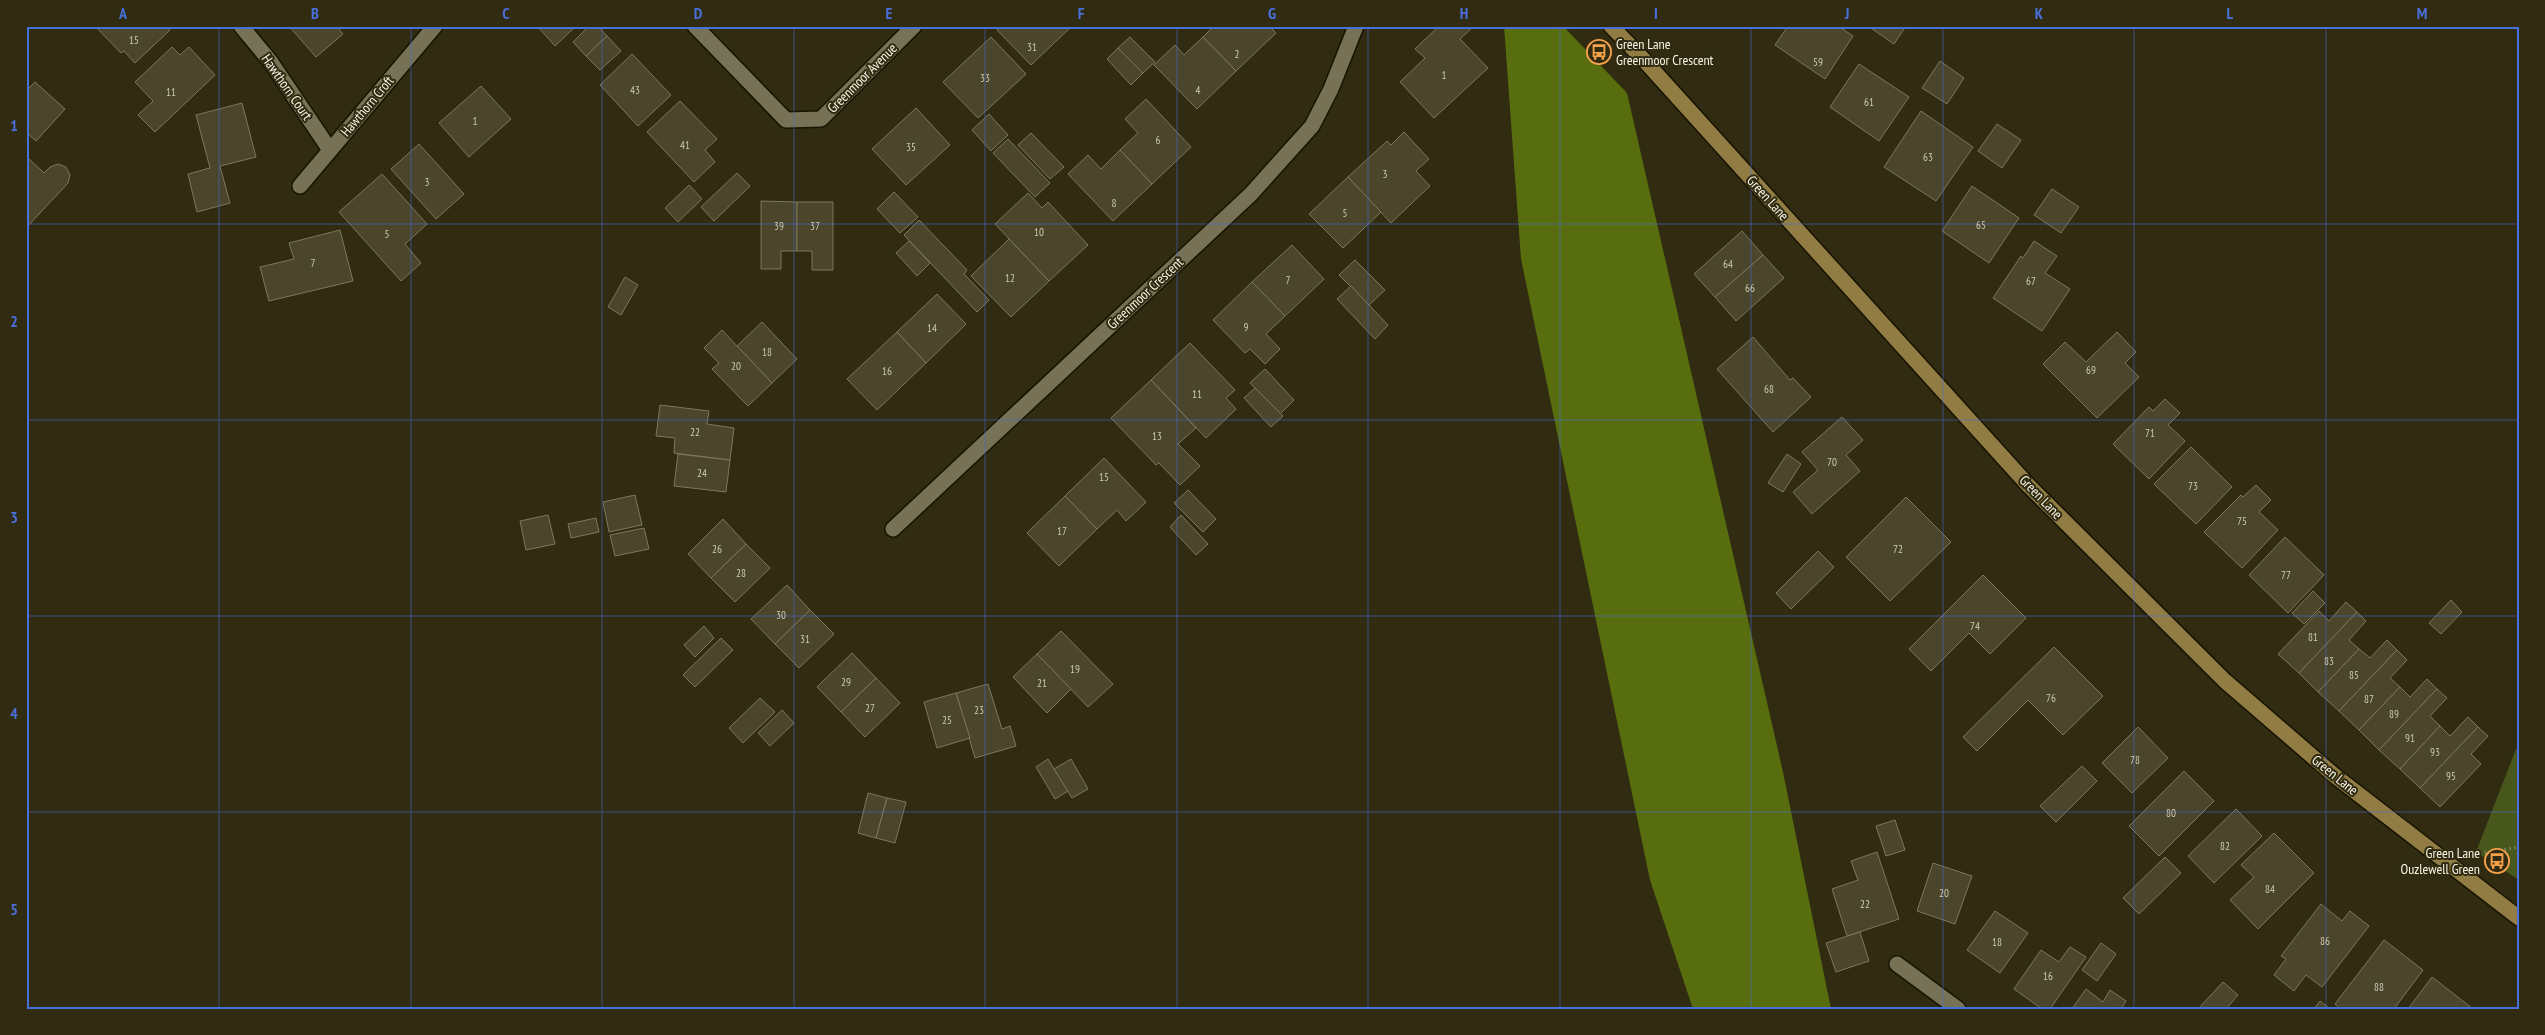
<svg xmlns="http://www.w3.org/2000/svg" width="2545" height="1035" font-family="'PT Sans Narrow',sans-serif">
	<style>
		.green { fill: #48581c }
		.forest { fill: #586e0e }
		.building { fill: #4b462b; stroke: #7d775b }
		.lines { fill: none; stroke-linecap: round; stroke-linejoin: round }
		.street-casing { stroke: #181300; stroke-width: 18 }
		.secondary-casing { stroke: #181300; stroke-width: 18 }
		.path { stroke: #9c9883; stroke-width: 3; stroke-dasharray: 1 4; stroke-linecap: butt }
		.street { stroke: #777255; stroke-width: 15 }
		.secondary { stroke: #917c43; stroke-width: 15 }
		.grid { fill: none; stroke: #496fdb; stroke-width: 1; stroke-opacity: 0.55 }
		.labels { text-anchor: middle; stroke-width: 4; stroke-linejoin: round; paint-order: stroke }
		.number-label { font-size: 11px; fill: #cdc9b6 }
		.poi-label { font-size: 14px; fill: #f8f5e5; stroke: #302b11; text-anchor: start }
		.street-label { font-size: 14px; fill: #f8f5e5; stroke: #302b11 }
		.neatline { fill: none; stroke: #496fdb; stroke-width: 2 }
		.grid-label { font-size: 16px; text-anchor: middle; font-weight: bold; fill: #496fdb }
	</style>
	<rect width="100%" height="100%" fill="#302b11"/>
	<path class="green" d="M2516 749 2519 751V880L2476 852Z"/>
	<path class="forest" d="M1504 26H1563L1627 93 1783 772 1831 1009H1693L1650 880 1521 259Z"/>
	<g class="building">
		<path d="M167 26 170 30 135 63 124 51 121 53 96 27Z"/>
		<path d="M289 26H336L343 34 316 57Z"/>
		<path d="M537 26H576L555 46Z"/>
		<path d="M589 26H598L607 36 586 56 573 42Z"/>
		<path d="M1001 26H1072L1031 65 997 30Z"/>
		<path d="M1214 26H1269L1276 33 1236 71 1203 37Z"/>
		<path d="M1439 26H1474L1460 39 1488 68 1434 118 1400 82 1425 58 1415 49Z"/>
		<path d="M1788 26H1838L1853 36 1825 79 1775 45Z"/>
		<path d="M1868 26H1906L1894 44Z"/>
		<path d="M607 36 621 51 600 70 586 56Z"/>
		<path d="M991 37 1026 74 978 118 943 82Z"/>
		<path d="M1130 37 1155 62 1143 73 1118 48Z"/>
		<path d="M1203 37 1236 71 1197 109 1154 65 1175 45 1184 55Z"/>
		<path d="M172 47 180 55 189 47 215 75 155 132 138 115 153 101 135 82Z"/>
		<path d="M1118 48 1143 73 1131 85 1107 59Z"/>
		<path d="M632 54 671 95 638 126 600 85Z"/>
		<path d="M1940 61 1964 78 1947 104 1922 88Z"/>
		<path d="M1859 64 1909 97 1879 141 1830 107Z"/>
		<path d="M35 82 65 109 36 141 26 132V91Z"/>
		<path d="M481 86 511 119 469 157 439 123Z"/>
		<path d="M1146 99 1191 147 1152 184 1120 150 1138 133 1125 119Z"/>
		<path d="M680 101 717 139 705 150 715 162 694 182 647 132Z"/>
		<path d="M242 103 256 157 220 166 230 203 197 212 188 174 210 168 196 115Z"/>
		<path d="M916 108 950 145 906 185 872 149Z"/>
		<path d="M1921 111 1973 147 1936 201 1884 167Z"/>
		<path d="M989 114 1008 135 991 151 972 130Z"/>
		<path d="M1997 124 2021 140 2002 168 1978 151Z"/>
		<path d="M1404 132 1429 159 1416 171 1430 186 1391 223 1348 177 1387 141 1391 145Z"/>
		<path d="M1031 133 1064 167 1050 179 1018 145Z"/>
		<path d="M1008 139 1050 183 1035 197 993 153Z"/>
		<path d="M419 144 464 194 436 219 391 169Z"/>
		<path d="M1120 150 1152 184 1113 221 1068 174 1088 155 1101 169Z"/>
		<path d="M26 156 44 173 50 167 58 164 66 167 70 175 68 183 26 228Z"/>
		<path d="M737 173 750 186 714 221 701 207Z"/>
		<path d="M382 174 427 224 405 244 421 263 401 281 339 212Z"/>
		<path d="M1348 177 1381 212 1343 248 1309 214Z"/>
		<path d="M689 185 702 199 678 222 665 208Z"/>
		<path d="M1972 186 2019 218 1989 263 1942 231Z"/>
		<path d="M2052 189 2079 207 2061 233 2034 215Z"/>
		<path d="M894 192 918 217 900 233 877 209Z"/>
		<path d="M1028 193 1042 208 1048 202 1088 245 1049 281 995 224Z"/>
		<path d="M761 201 797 202V251H781V269H761Z"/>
		<path d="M797 202H833V270H812V251H797Z"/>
		<path d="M919 220 967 270 964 274 989 300 977 312 904 235Z"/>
		<path d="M340 230 353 281 269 301 260 267 294 259 289 243Z"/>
		<path d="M1742 231 1763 255 1715 297 1694 274Z"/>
		<path d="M1009 239 1049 281 1011 317 971 276Z"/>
		<path d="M909 241 930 263 917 276 896 253Z"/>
		<path d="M2034 241 2057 256 2045 273 2070 289 2042 331 1993 298 2021 256 2023 258Z"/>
		<path d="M1292 245 1324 279 1285 316 1252 282Z"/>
		<path d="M1763 255 1784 278 1736 321 1715 297Z"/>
		<path d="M1355 260 1385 290 1369 305 1339 275Z"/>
		<path d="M625 277 638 285 621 315 608 307Z"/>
		<path d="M1252 282 1285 316 1266 334 1280 349 1265 364 1250 349 1245 353 1213 320Z"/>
		<path d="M1351 286 1388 325 1375 339 1337 299Z"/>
		<path d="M937 294 966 324 926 363 897 332Z"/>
		<path d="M762 322 797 359 772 383 737 346Z"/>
		<path d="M722 330 772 383 748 406 712 369 719 363 704 348Z"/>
		<path d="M897 332 926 363 877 410 847 379Z"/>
		<path d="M2117 332 2136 352 2125 363 2139 377 2097 418 2043 364 2065 342 2086 362Z"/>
		<path d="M1753 337 1790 380 1793 378 1811 397 1773 432 1717 369Z"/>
		<path d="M1190 343 1235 390 1226 398 1236 409 1206 438 1151 380Z"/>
		<path d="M1265 369 1294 400 1280 414 1250 383Z"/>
		<path d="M1151 380 1196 428 1178 444 1200 466 1180 485 1159 463 1156 465 1111 418Z"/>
		<path d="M1255 388 1283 416 1271 427 1244 398Z"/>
		<path d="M2165 399 2180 413 2168 425 2185 441 2149 479 2113 444 2149 407 2153 411Z"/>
		<path d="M660 405 709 411 707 424 734 428 730 460 674 453 675 438 656 436Z"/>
		<path d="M1842 417 1863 440 1846 455 1860 471 1812 514 1793 492 1818 470 1802 452Z"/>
		<path d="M2191 447 2232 487 2196 524 2154 484Z"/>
		<path d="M678 454 730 460 726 492 674 486Z"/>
		<path d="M1787 454 1801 464 1783 492 1768 483Z"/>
		<path d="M1104 458 1146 502 1126 521 1117 510 1097 529 1065 496Z"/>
		<path d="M2256 485 2271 500 2259 512 2278 530 2242 568 2204 532 2241 495 2243 497Z"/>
		<path d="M1188 490 1216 519 1203 532 1174 503Z"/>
		<path d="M635 495 642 525 609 532 603 502Z"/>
		<path d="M1065 496 1097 529 1059 566 1027 533Z"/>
		<path d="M1906 497 1951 542 1890 601 1846 557Z"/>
		<path d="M548 515 555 544 526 550 520 521Z"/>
		<path d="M1181 515 1208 544 1196 555 1170 527Z"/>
		<path d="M596 518 599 532 571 538 568 524Z"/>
		<path d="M723 519 746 544 711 578 688 554Z"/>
		<path d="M644 528 649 549 615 556 610 535Z"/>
		<path d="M2285 537 2324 575 2288 613 2249 575Z"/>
		<path d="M746 544 770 568 735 602 711 578Z"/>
		<path d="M1818 551 1834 567 1791 609 1776 593Z"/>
		<path d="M1983 575 2026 618 1990 654 1969 633 1931 671 1909 649Z"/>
		<path d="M787 585 810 610 775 644 751 619Z"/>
		<path d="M2313 591 2325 603 2304 624 2292 613Z"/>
		<path d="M2451 600 2462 612 2441 634 2429 623Z"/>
		<path d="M2346 602 2357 612 2299 673 2278 654 2319 611 2329 621Z"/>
		<path d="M810 610 834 634 799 668 775 644Z"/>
		<path d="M2357 612 2366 621 2349 640 2359 649 2318 692 2299 673Z"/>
		<path d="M704 626 714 638 695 657 684 645Z"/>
		<path d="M1061 631 1113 684 1088 707 1037 654Z"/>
		<path d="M721 638 733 650 695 687 683 675Z"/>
		<path d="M2387 640 2397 650 2339 711 2318 692 2359 649 2370 658Z"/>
		<path d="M2054 647 2103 696 2063 735 2028 700 1977 751 1963 737Z"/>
		<path d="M2397 650 2407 660 2390 678 2400 687 2359 730 2339 711Z"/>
		<path d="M852 653 876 678 841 712 817 687Z"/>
		<path d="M1037 654 1071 689 1047 713 1013 677Z"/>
		<path d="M876 678 900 703 865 737 841 712Z"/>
		<path d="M2427 679 2437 689 2379 750 2359 730 2400 687 2410 697Z"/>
		<path d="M988 684 1002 729 1010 726 1016 746 975 758 956 693Z"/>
		<path d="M2437 689 2447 698 2430 716 2440 726 2400 769 2379 750Z"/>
		<path d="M956 693 970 738 937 748 924 702Z"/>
		<path d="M760 698 775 712 743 743 729 728Z"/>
		<path d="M782 710 794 723 770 746 758 733Z"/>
		<path d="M2468 717 2478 727 2420 788 2400 769 2440 726 2450 736Z"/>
		<path d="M2138 727 2168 758 2132 793 2102 763Z"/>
		<path d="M2478 727 2488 736 2471 754 2481 764 2440 807 2420 788Z"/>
		<path d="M1048 759 1068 791 1055 799 1036 767Z"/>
		<path d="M1071 759 1088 789 1072 798 1054 769Z"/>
		<path d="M2082 766 2097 781 2056 822 2040 806Z"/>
		<path d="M2184 771 2214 801 2159 856 2129 826Z"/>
		<path d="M868 793 887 798 876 838 858 833Z"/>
		<path d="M887 798 906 802 895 843 876 838Z"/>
		<path d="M2236 809 2262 836 2214 883 2188 856Z"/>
		<path d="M1895 820 1905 850 1886 856 1876 826Z"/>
		<path d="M2274 833 2314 873 2258 929 2230 900 2254 877 2241 865Z"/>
		<path d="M1877 852 1899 919 1847 936 1832 889 1858 880 1851 861Z"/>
		<path d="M2165 857 2181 873 2139 914 2123 898Z"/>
		<path d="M1933 863 1972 876 1955 924 1917 911Z"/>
		<path d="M2321 904 2342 921 2350 911 2369 926 2322 987 2306 975 2294 991 2274 975 2286 959 2281 956Z"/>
		<path d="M1995 911 2028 933 2000 973 1967 950Z"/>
		<path d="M1860 932 1869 961 1836 972 1826 943Z"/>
		<path d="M2384 940 2423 970 2394 1009H2341L2335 1004Z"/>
		<path d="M2101 943 2116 954 2097 981 2082 970Z"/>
		<path d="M2070 947 2086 957 2050 1009H2042L2014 989 2041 950 2059 962Z"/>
		<path d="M2432 977 2473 1009H2408Z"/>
		<path d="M2223 982 2238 995 2226 1009H2198Z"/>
		<path d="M2086 989 2103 1002 2110 990 2126 1001 2121 1009H2072Z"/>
		<path d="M2320 1001 2330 1009H2314Z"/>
	</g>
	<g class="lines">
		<defs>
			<g id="street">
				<path d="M241 26 270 61 330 150"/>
				<path d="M695 26 786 120 821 119 914 26"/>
				<path d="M300 186 435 26"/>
				<path d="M893 529 1251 194 1312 126 1331 89 1356 26"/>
				<path d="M1897 964 1958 1009"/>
			</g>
			<path id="secondary" d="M1611 26 1643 59 2028 485 2225 681 2335 776 2519 918"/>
		</defs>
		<use href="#street" class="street-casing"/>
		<use href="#secondary" class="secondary-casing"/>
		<path class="path" d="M2485 853 2519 847"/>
		<use href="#street" class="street"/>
		<use href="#secondary" class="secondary"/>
	</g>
	<path class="grid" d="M219 26V1009M411 26V1009M602 26V1009M794 26V1009M985 26V1009M1177 26V1009M1368 26V1009M1560 26V1009M1751 26V1009M1943 26V1009M2134 26V1009M2326 26V1009M26 224H2519M26 420H2519M26 616H2519M26 812H2519"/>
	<defs>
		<symbol id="bus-ring" viewBox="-11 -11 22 22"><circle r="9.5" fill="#302b11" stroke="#f8a14b" stroke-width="1.5"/><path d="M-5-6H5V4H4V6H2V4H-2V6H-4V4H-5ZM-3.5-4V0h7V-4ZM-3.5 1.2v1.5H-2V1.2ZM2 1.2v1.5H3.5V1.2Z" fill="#f8a14b"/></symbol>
	</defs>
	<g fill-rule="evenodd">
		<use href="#bus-ring" x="1585" y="38" width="28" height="28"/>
		<use href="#bus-ring" x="2483" y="847" width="28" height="28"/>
	</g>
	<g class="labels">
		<g class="number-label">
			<text x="134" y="44">15</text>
			<text x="1032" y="51">31</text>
			<text x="1237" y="58">2</text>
			<text x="1818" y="66">59</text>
			<text x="1444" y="79">1</text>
			<text x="985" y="82">33</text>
			<text x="635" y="94">43</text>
			<text x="1198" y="94">4</text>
			<text x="171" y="96">11</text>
			<text x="1869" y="106">61</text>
			<text x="475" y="125">1</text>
			<text x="1158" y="144">6</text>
			<text x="685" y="149">41</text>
			<text x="911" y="151">35</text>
			<text x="1928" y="161">63</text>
			<text x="1385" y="178">3</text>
			<text x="427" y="186">3</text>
			<text x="1114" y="207">8</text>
			<text x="1345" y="217">5</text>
			<text x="1981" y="229">65</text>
			<text x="779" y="230">39</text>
			<text x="815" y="230">37</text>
			<text x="1039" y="236">10</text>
			<text x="387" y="238">5</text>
			<text x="313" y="267">7</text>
			<text x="1728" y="268">64</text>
			<text x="1010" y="282">12</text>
			<text x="1288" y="284">7</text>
			<text x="2031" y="285">67</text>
			<text x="1750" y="292">66</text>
			<text x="1246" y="331">9</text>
			<text x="932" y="332">14</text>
			<text x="767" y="356">18</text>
			<text x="736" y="370">20</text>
			<text x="2091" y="374">69</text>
			<text x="887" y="375">16</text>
			<text x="1769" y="393">68</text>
			<text x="1197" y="398">11</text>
			<text x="695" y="436">22</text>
			<text x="2150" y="437">71</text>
			<text x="1157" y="440">13</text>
			<text x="1832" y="466">70</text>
			<text x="702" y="477">24</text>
			<text x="1104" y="481">15</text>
			<text x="2193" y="490">73</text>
			<text x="2242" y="525">75</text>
			<text x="1062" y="535">17</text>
			<text x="717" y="553">26</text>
			<text x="1898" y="553">72</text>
			<text x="741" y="577">28</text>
			<text x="2286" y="579">77</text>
			<text x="781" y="619">30</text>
			<text x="1975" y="630">74</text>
			<text x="2313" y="641">81</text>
			<text x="805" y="643">31</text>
			<text x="2329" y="665">83</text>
			<text x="1075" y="673">19</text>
			<text x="2354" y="679">85</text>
			<text x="846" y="686">29</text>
			<text x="1042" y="687">21</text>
			<text x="2051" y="702">76</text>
			<text x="2369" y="703">87</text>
			<text x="870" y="712">27</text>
			<text x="979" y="714">23</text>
			<text x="2394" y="718">89</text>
			<text x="947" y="724">25</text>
			<text x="2410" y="742">91</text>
			<text x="2435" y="756">93</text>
			<text x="2135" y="764">78</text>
			<text x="2451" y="780">95</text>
			<text x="2171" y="817">80</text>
			<text x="2225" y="850">82</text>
			<text x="2270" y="893">84</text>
			<text x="1944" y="897">20</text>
			<text x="1865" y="908">22</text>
			<text x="2325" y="945">86</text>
			<text x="1997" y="946">18</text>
			<text x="2048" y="980">16</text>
			<text x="2379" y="991">88</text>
		</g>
		<g class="poi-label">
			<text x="1616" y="49">Green Lane<tspan x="1616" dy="16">Greenmoor Crescent</tspan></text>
			<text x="2480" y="858" text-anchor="end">Green Lane<tspan x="2480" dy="16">Ouzlewell Green</tspan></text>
		</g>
		<g class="street-label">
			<text transform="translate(862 78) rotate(-45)" y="5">Greenmoor Avenue</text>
			<text transform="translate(287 87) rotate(55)" y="5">Hawthorn Court</text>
			<text transform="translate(367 106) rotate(-50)" y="5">Hawthorn Croft</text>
			<text transform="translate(1768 198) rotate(48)" y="5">Green Lane</text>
			<text transform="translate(1145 293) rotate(-43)" y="5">Greenmoor Crescent</text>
			<text transform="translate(2041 497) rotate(46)" y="5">Green Lane</text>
			<text transform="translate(2335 775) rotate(39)" y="5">Green Lane</text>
		</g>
	</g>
	<rect width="2545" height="1035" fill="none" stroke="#302b11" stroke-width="55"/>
	<rect x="28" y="28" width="2490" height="980" class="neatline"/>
	<g class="grid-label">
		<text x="123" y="19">A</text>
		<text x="315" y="19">B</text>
		<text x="506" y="19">C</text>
		<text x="698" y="19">D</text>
		<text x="889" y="19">E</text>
		<text x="1081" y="19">F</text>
		<text x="1272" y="19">G</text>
		<text x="1464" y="19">H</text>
		<text x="1656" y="19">I</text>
		<text x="1847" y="19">J</text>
		<text x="2039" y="19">K</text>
		<text x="2230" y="19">L</text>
		<text x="2422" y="19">M</text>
		<text x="14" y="131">1</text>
		<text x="14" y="327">2</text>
		<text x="14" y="523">3</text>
		<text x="14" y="719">4</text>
		<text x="14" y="915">5</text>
	</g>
</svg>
